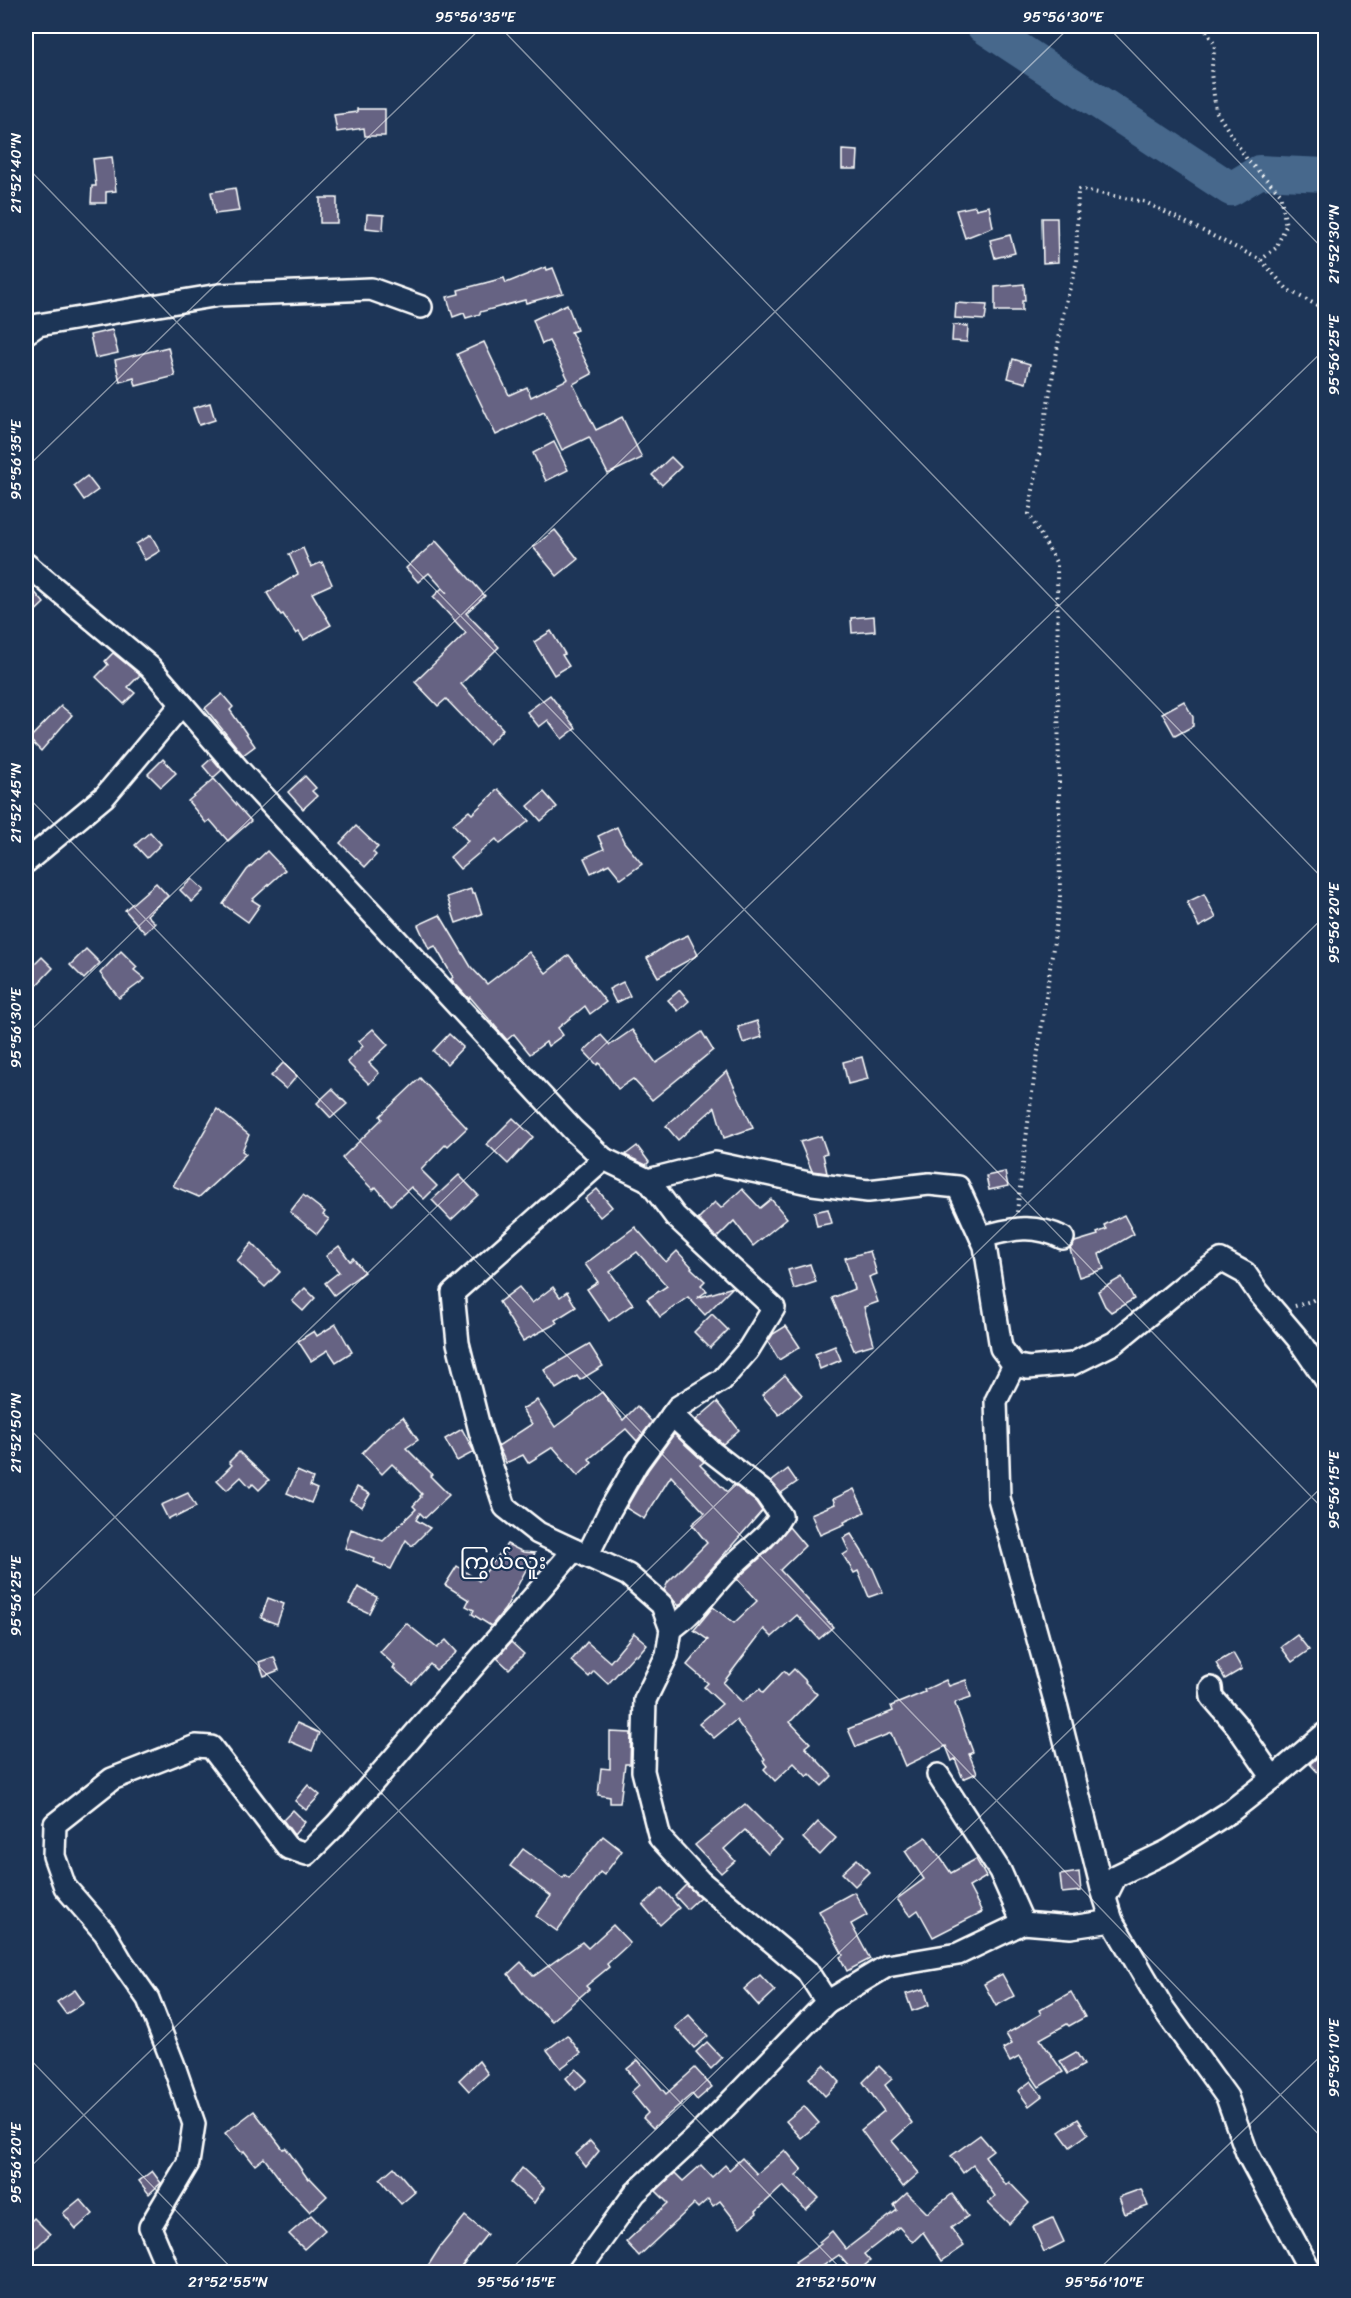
<svg xmlns="http://www.w3.org/2000/svg" width="1351" height="2298" font-family="Sriracha,'Noto Sans Myanmar',sans-serif">
	<style>
		.lines { fill: none; stroke-linecap: round; stroke-linejoin: round }
		.river { stroke: #46688c; stroke-width: 34 }
		.building { fill: #666483; stroke: #fff; stroke-width: 1.5 }
		.minor-casing { stroke: #fff; stroke-width: 26 }
		.path { stroke: #fff; stroke-width: 4; stroke-dasharray: 1.5 4.5; stroke-linecap: butt }
		.minor { stroke: #1d3557; stroke-width: 21 }
		.ticks { fill: none; stroke: #fff; stroke-width: 1.5; stroke-opacity: 0.45 }
		.labels { text-anchor: middle; stroke-width: 4.5; stroke-linejoin: round; paint-order: stroke }
		.quarter-label { font-size: 22px; fill: #fff; stroke: #1d3557 }
		.neatline { fill: none; stroke: #fff; stroke-width: 2 }
		.ticks-label { font-size: 15px; text-anchor: middle; fill: #fff }
	</style>
	<rect width="100%" height="100%" fill="#1d3557"/>
	<filter id="ink" filterUnits="userSpaceOnUse"><feTurbulence type="fractalNoise" baseFrequency=".0167" numOctaves="2"/><feDisplacementMap in="SourceGraphic" scale="12" xChannelSelector="R" yChannelSelector="G"/><feConvolveMatrix kernelMatrix="1 2 1 2 8 2 1 2 1" color-interpolation-filters="sRGB"/></filter>
	<g filter="url(#ink)">
		<g class="lines">
			<path class="river" d="M983 26 1231 189 1259 172 1326 175"/>
		</g>
		<g class="building">
			<path d="M357 109H385V136H365L364 128 337 132 334 115 357 112Z"/>
			<path d="M842 150 858 151 857 169H842Z"/>
			<path d="M112 157 116 191 106 192V203H91L92 186H96L93 159Z"/>
			<path d="M235 188 239 211 215 214 211 192Z"/>
			<rect x="320" y="198" width="17" height="25"/>
			<path d="M975 206 976 209 989 206 993 227 965 238 956 210Z"/>
			<path d="M367 214 384 215 383 230 366 228Z"/>
			<path d="M1042 218H1057L1058 262 1043 263Z"/>
			<path d="M1010 235 1015 253 995 258 990 240Z"/>
			<path d="M546 267 547 270 553 268 563 293 526 303 525 300 480 312V314L466 318 464 313 453 317 447 297 459 294 458 290 504 278 506 283Z"/>
			<path d="M1024 284 1025 301H1022V311H995V287Z"/>
			<path d="M956 303 987 305 985 320 955 318Z"/>
			<path d="M567 304 577 330 571 332 592 374 573 384 596 430 622 417 642 458 608 474 589 437 562 450 544 412 496 435 457 354 484 342 509 395 527 387 531 397 568 379 549 341 542 344 533 320Z"/>
			<path d="M953 325 968 326 967 342 952 341Z"/>
			<path d="M112 330 118 353 95 358 90 335Z"/>
			<path d="M168 347 175 376 136 386 134 378 120 382 115 360Z"/>
			<path d="M1013 359 1030 364 1026 383 1008 378Z"/>
			<path d="M210 403 215 420 199 425 193 408Z"/>
			<path d="M554 442 568 470 546 481 533 453Z"/>
			<path d="M671 457 681 467 662 485 652 475Z"/>
			<path d="M87 476 98 490 84 500 74 486Z"/>
			<path d="M555 530 578 559 557 576 533 547Z"/>
			<path d="M151 535 160 551 145 560 136 544Z"/>
			<path d="M436 541 485 596 466 613 499 647 461 684 503 729 489 744 446 699 438 706 415 682 466 633 433 597 442 588 447 593 429 573 418 582 406 568Z"/>
			<path d="M303 548 311 567 322 562 332 584 312 593 331 625 304 640 299 632 296 634 283 614 281 615 276 608 267 593 298 574 289 554Z"/>
			<path d="M26 582 44 603 26 620Z"/>
			<path d="M874 616 875 631 852 633 851 618Z"/>
			<path d="M551 631 565 654 562 655 569 666 554 675 534 642Z"/>
			<path d="M113 653 140 675 128 687 135 693 124 704 96 677 108 665 105 661Z"/>
			<path d="M222 694 233 707 230 710 255 746 243 755 205 708Z"/>
			<path d="M550 695 576 728 562 739 548 720 539 727 527 712Z"/>
			<path d="M1184 701 1193 717V726L1175 736 1162 713Z"/>
			<path d="M61 706 72 715 41 751 29 739Z"/>
			<path d="M212 758 222 770 213 778 203 766Z"/>
			<path d="M163 759 176 773 161 787 148 774Z"/>
			<path d="M305 776 316 788 312 791 317 796 303 809 288 792Z"/>
			<path d="M214 779 251 821 228 841 210 820 206 823 188 801Z"/>
			<path d="M498 789 529 821 500 844 496 839 460 869 450 857 468 841 453 824 469 811 472 814Z"/>
			<path d="M544 792 557 807 541 821 528 806Z"/>
			<path d="M356 826 378 847 373 852 376 855 365 867 340 843Z"/>
			<path d="M617 827 624 842 642 864 621 879 609 864 591 873 584 858 604 849 598 836Z"/>
			<path d="M150 832 161 844 147 858 135 845Z"/>
			<path d="M267 851 285 870 252 900 260 905 248 922 223 904 247 870Z"/>
			<path d="M192 879 204 890 192 902 180 890Z"/>
			<path d="M156 883 168 896 147 915 155 923 145 933 125 910Z"/>
			<path d="M471 889 472 894 475 893 482 914 456 923 447 897Z"/>
			<path d="M1204 894 1216 918 1199 927 1187 902Z"/>
			<path d="M440 915 471 967 487 984 529 952 546 973 569 955 606 1002 590 1014 585 1006 558 1028 563 1035 548 1046 546 1042 530 1054 514 1034 507 1040 470 997 469 999 451 979 453 977 435 946 429 949 418 925Z"/>
			<path d="M688 935 698 955 658 977 647 958 670 943Z"/>
			<path d="M86 949 100 963 84 979 70 965Z"/>
			<path d="M121 951 137 967 134 970 145 979 119 998 100 973Z"/>
			<path d="M42 957 53 968 26 996V973Z"/>
			<path d="M623 982 630 996 616 1003 609 989Z"/>
			<path d="M680 990 689 1001 678 1011 668 1000Z"/>
			<path d="M757 1021 762 1037 743 1043 738 1027Z"/>
			<path d="M373 1029 388 1045 369 1063 379 1073 369 1084 347 1062 363 1046 359 1041Z"/>
			<path d="M632 1030 656 1063 702 1032 713 1050 652 1100 633 1079 618 1089 599 1063 597 1065 584 1051 601 1035 610 1045Z"/>
			<path d="M449 1034 463 1047 447 1064 433 1051Z"/>
			<path d="M862 1057 868 1079 848 1084 843 1062Z"/>
			<path d="M283 1063 297 1076 286 1089 271 1076Z"/>
			<path d="M727 1071 753 1128 724 1138 715 1107 678 1140 666 1126Z"/>
			<path d="M420 1078 467 1128 448 1146 446 1144 421 1170 437 1186 424 1199 411 1187 391 1205 376 1187 373 1190 342 1158 382 1119 380 1116Z"/>
			<path d="M332 1089 347 1104 331 1118 317 1103Z"/>
			<path d="M217 1109 249 1135 242 1151 246 1154 199 1197 173 1186Z"/>
			<path d="M513 1118 533 1137 508 1164 487 1144Z"/>
			<path d="M821 1136 827 1153 823 1154 827 1173 812 1171 800 1142Z"/>
			<path d="M637 1146 649 1162 646 1165 625 1155Z"/>
			<path d="M1005 1172 1008 1186 989 1190 986 1176Z"/>
			<path d="M459 1175 478 1195 451 1220 432 1200Z"/>
			<path d="M597 1189 612 1207 600 1217 585 1199Z"/>
			<path d="M742 1189 760 1208 771 1199 787 1218 753 1246 734 1221 717 1238 698 1219 715 1202 721 1208Z"/>
			<path d="M303 1195 325 1212 323 1215 329 1219 317 1234 290 1212Z"/>
			<path d="M828 1209 832 1223 817 1226 814 1212Z"/>
			<path d="M1124 1215 1134 1234 1099 1254 1104 1269 1079 1277 1070 1249 1075 1242 1098 1235 1097 1233 1107 1229 1104 1225Z"/>
			<path d="M635 1227 666 1262 677 1251 692 1267 691 1268 705 1281 701 1285 707 1291 697 1298 733 1287 705 1315 688 1297 660 1317 647 1299 667 1286 637 1252 610 1272 633 1304 609 1321 587 1289 598 1282 585 1264Z"/>
			<path d="M252 1243 280 1272 265 1287 237 1261Z"/>
			<path d="M339 1246 350 1261 353 1258 364 1272 334 1295 325 1283 339 1272 326 1256Z"/>
			<path d="M870 1251 877 1274 869 1277 878 1302 864 1307 874 1344 854 1350 832 1298 854 1289 845 1258Z"/>
			<path d="M810 1264 816 1282 794 1289 788 1270Z"/>
			<path d="M1122 1277 1134 1299 1111 1312 1105 1306 1098 1291Z"/>
			<path d="M519 1287 532 1303 553 1287 560 1297 567 1292 576 1307 555 1320 557 1323 523 1341 499 1302Z"/>
			<path d="M305 1288 315 1298 303 1311 292 1301Z"/>
			<path d="M712 1314 728 1330 710 1348 694 1332Z"/>
			<path d="M336 1324 352 1352 336 1362 328 1350 311 1361 298 1341 314 1331 317 1336Z"/>
			<path d="M786 1326 800 1347 779 1360 768 1342 773 1334Z"/>
			<path d="M589 1344 603 1366 580 1380 577 1376 556 1389 544 1370Z"/>
			<path d="M835 1346 841 1360 820 1369 815 1354Z"/>
			<path d="M785 1375 802 1395 779 1415 762 1395Z"/>
			<path d="M602 1392 623 1420 637 1406 652 1422 637 1441 626 1429 589 1459 592 1463 578 1476 553 1447 528 1463 523 1455 506 1463 498 1446 532 1424 522 1409 537 1400 555 1427Z"/>
			<path d="M717 1402 739 1430 723 1444 696 1420Z"/>
			<path d="M403 1417 418 1440 406 1448 432 1474 430 1476 449 1495 425 1518 420 1513 416 1520 430 1528 412 1546 406 1540 391 1569 374 1562 375 1559 345 1548 351 1529 383 1541 416 1509 413 1506 421 1497 420 1496 422 1494 392 1464 382 1474 362 1453 386 1429Z"/>
			<path d="M462 1429 474 1452 457 1461 445 1439Z"/>
			<path d="M674 1434 704 1462 700 1465 727 1492 734 1485 756 1502 762 1511 679 1606 664 1590 668 1582 707 1543 692 1524 705 1513 671 1476 644 1519 626 1508 648 1470Z"/>
			<path d="M239 1452 269 1480 259 1490 253 1484 250 1487 241 1477 227 1490 217 1480 232 1465 229 1462Z"/>
			<path d="M788 1469 797 1482 781 1493 771 1482Z"/>
			<path d="M297 1471 313 1478 310 1486 317 1489 311 1503 287 1493Z"/>
			<path d="M357 1487 370 1494 362 1507 350 1500Z"/>
			<path d="M854 1489 865 1512 844 1522 845 1524 820 1535 811 1514 835 1504 833 1499Z"/>
			<path d="M188 1493 196 1507 176 1517 175 1515 168 1519 161 1505Z"/>
			<path d="M789 1527 805 1546 780 1570 833 1627 819 1639 797 1615 772 1637 764 1629 723 1683 742 1702 760 1689 763 1693 784 1671 788 1675 794 1669 806 1681 805 1682 817 1694 790 1722 810 1743 805 1747 832 1776 822 1786 810 1774 807 1777 794 1763 775 1781 764 1769 767 1766 763 1761 765 1759 736 1720 714 1738 699 1724 722 1704 704 1687 708 1683 687 1665 708 1640 694 1630 713 1607 734 1623 757 1601 737 1579 772 1547Z"/>
			<path d="M851 1534 873 1569 883 1592 869 1597 858 1571 854 1573 843 1555 849 1551 843 1538Z"/>
			<path d="M507 1544 523 1552 535 1553 505 1609 491 1626 472 1614 474 1610 466 1606 469 1600 445 1585 457 1566 479 1581Z"/>
			<path d="M358 1587 377 1597 369 1613 349 1604Z"/>
			<path d="M268 1598 284 1604 277 1624 261 1618Z"/>
			<path d="M406 1623 437 1648 446 1640 457 1652 436 1670 430 1664 412 1684 393 1668 395 1666 380 1652Z"/>
			<path d="M634 1633 647 1644 637 1656 635 1654 608 1684 594 1671 589 1677 571 1661 587 1642 610 1662Z"/>
			<path d="M1297 1635 1309 1650 1292 1662 1281 1647Z"/>
			<path d="M511 1642 524 1654 509 1669 497 1658Z"/>
			<path d="M1233 1653 1242 1669 1225 1679 1216 1663Z"/>
			<path d="M274 1657 279 1670 264 1676 259 1662Z"/>
			<path d="M946 1680 949 1686 966 1680 971 1697 956 1702 955 1704 973 1752 969 1754 977 1773 963 1779 955 1759 952 1761 946 1746 905 1766 891 1733 856 1747 848 1729 893 1711 891 1706 925 1692 924 1690Z"/>
			<path d="M297 1723 319 1733 312 1751 289 1741Z"/>
			<path d="M610 1732 631 1733 630 1764H625L620 1803H610V1797L598 1795 601 1768 610 1769Z"/>
			<path d="M1326 1750V1781L1310 1764Z"/>
			<path d="M308 1785 320 1795 306 1810 295 1801Z"/>
			<path d="M745 1804 782 1841 768 1854 745 1830 724 1849 735 1861 721 1873 695 1845Z"/>
			<path d="M293 1810 305 1822 294 1835 283 1820Z"/>
			<path d="M818 1822 836 1838 820 1855 803 1838Z"/>
			<path d="M603 1836 622 1851 604 1875 600 1872 557 1931 536 1916 551 1896 510 1866 523 1849 563 1878 565 1875 569 1878Z"/>
			<path d="M926 1837 951 1873 976 1859 986 1877 969 1887 982 1912 933 1937 918 1910 910 1916 897 1899 924 1879 905 1851Z"/>
			<path d="M857 1859 869 1872 855 1886 842 1873Z"/>
			<path d="M1079 1872 1081 1891 1062 1893 1060 1875Z"/>
			<path d="M686 1885 700 1897 687 1909 675 1896Z"/>
			<path d="M662 1888 679 1908 660 1925 643 1905Z"/>
			<path d="M854 1892 867 1915 851 1924 870 1959 847 1971 840 1957 843 1955 819 1911Z"/>
			<path d="M613 1925 630 1943 607 1964 609 1967 586 1986 589 1989 552 2021 525 1996 508 1974 521 1962 534 1976 582 1942 588 1948Z"/>
			<path d="M1002 1974 1014 1996 996 2006 984 1984Z"/>
			<path d="M760 1975 775 1991 759 2006 744 1989Z"/>
			<path d="M924 1989 929 2005 912 2011 906 1994Z"/>
			<path d="M75 1990 84 2003 66 2014 57 2002Z"/>
			<path d="M1071 1992 1085 2017 1069 2026 1067 2024 1040 2039 1063 2072 1039 2087 1019 2057 1010 2062 1003 2049 1012 2044 1006 2034 1041 2014 1039 2010Z"/>
			<path d="M689 2015 708 2036 694 2048 675 2027Z"/>
			<path d="M567 2035 581 2053 561 2068 547 2050Z"/>
			<path d="M707 2042 722 2058 711 2069 696 2052Z"/>
			<path d="M1076 2052 1084 2065 1068 2074 1060 2061Z"/>
			<path d="M638 2060 666 2094 695 2068 712 2087 697 2100 692 2094 653 2128 643 2118 648 2113 631 2092 639 2085 627 2069Z"/>
			<path d="M479 2061 488 2074 469 2091 459 2080Z"/>
			<path d="M824 2065 840 2082 825 2096 809 2078Z"/>
			<path d="M879 2066 892 2079 885 2085 912 2123 892 2141 919 2173 903 2187 861 2130 884 2111 863 2082Z"/>
			<path d="M576 2069 587 2080 576 2090 566 2078Z"/>
			<path d="M1031 2081 1042 2096 1029 2106 1018 2091Z"/>
			<path d="M804 2106 819 2123 801 2138 786 2121Z"/>
			<path d="M254 2111 283 2149 286 2148 308 2179 310 2178 327 2196 310 2212 282 2182 264 2158 255 2165 244 2151 242 2153 225 2133Z"/>
			<path d="M1078 2119 1088 2134 1070 2147 1059 2132Z"/>
			<path d="M980 2135 993 2150 985 2156 1006 2185 1009 2182 1029 2203 1009 2224 988 2203 995 2196 973 2165 963 2173 951 2156Z"/>
			<path d="M590 2141 599 2151 586 2167 576 2154Z"/>
			<path d="M785 2150 802 2170 796 2175 819 2198 806 2210 783 2186 756 2211 757 2213 740 2227 720 2201 713 2206 708 2199 698 2208 694 2204 639 2256 626 2242 668 2203 656 2191 675 2173 683 2181 701 2165 712 2177 725 2165 729 2170 742 2158 757 2174Z"/>
			<path d="M394 2167 415 2192 401 2204 380 2179Z"/>
			<path d="M522 2168 544 2188 534 2203 511 2183Z"/>
			<path d="M152 2171 161 2183 149 2194 139 2181Z"/>
			<path d="M1141 2189 1148 2206 1125 2214 1119 2197Z"/>
			<path d="M907 2193 927 2213 952 2194 968 2216 951 2228 964 2246 942 2261 923 2232 913 2242 899 2227 864 2254 870 2261 857 2272H853L839 2255 814 2272H803L795 2262 821 2244 819 2242 832 2231 846 2249 897 2210 894 2205Z"/>
			<path d="M80 2199 93 2214 76 2229 63 2213Z"/>
			<path d="M311 2215 325 2230 304 2249 289 2234Z"/>
			<path d="M465 2216 487 2234 457 2272H424L440 2247Z"/>
			<path d="M34 2218 50 2234 35 2249 26 2239V2226Z"/>
			<path d="M1053 2218 1064 2242 1044 2252 1033 2227Z"/>
		</g>
		<g class="lines">
			<defs>
				<g id="minor">
					<path d="M26 333 38 325 219 295 371 289 421 307"/>
					<path d="M26 564 150 667 240 771 573 1130 604 1159 453 1293 458 1343 480 1431 505 1507 538 1533 628 1575 662 1605 671 1629 667 1655 645 1700 643 1771 660 1838 700 1881 807 1971 827 2002 704 2129 635 2193 578 2272"/>
					<path d="M26 862 105 796 182 704"/>
					<path d="M604 1159 648 1180 715 1163 813 1184 868 1191 929 1184 958 1187 985 1246 1001 1348 1014 1365 1028 1368 1072 1364 1114 1343 1186 1284 1221 1260 1245 1273 1258 1292 1298 1339 1326 1380"/>
					<path d="M981 1237C1012 1229 1033 1223 1063 1238"/>
					<path d="M1014 1365 996 1401 999 1498 1057 1708 1102 1889 1112 1921 1163 2008 1227 2097 1247 2153 1311 2272"/>
					<path d="M587 1556 610 1510 637 1463 678 1407 722 1380 748 1350 774 1308 675 1216 648 1180"/>
					<path d="M671 1629C695 1613 709 1589 729 1569 746 1551 768 1538 781 1516L765 1493 712 1452 672 1415"/>
					<path d="M938 1775 1000 1871 1023 1923"/>
					<path d="M1273 1778 1326 1733"/>
					<path d="M1105 1898 1116 1876 1168 1851 1231 1811 1273 1778 1237 1726 1212 1697 1211 1688"/>
					<path d="M827 2002 887 1966 958 1954 1023 1923 1071 1927 1112 1921"/>
					<path d="M169 2272 150 2227 188 2163 194 2124 173 2063 148 1999 122 1962 105 1933 65 1887 54 1856 55 1824 112 1779 196 1746 211 1747 288 1848 307 1854 336 1825 574 1550"/>
				</g>
			</defs>
			<use href="#minor" class="minor-casing"/>
			<g class="path">
				<path d="M1203 26 1215 45 1211 73 1216 111 1248 161 1280 193 1286 226 1276 248 1261 260"/>
				<path d="M1017 1212 1030 1107 1060 899 1057 564 1029 514 1064 310 1076 265 1078 189 1145 202 1261 260 1288 290 1326 310"/>
				<path d="M1295 1306 1311 1301 1326 1293"/>
			</g>
			<use href="#minor" class="minor"/>
		</g>
	</g>
	<path class="ticks" d="M499 26 1326 882M1107 26 1326 252M26 166 1326 1512M26 468 483 26M26 795 1326 2142M26 1035 1071 26M26 1425 844 2272M26 1603 1326 348M26 2055 235 2272M26 2171 1326 915M508 2272 1326 1483M1096 2272 1326 2051"/>
	<g class="labels">
		<g class="quarter-label">
			<text x="503" y="1569">ကြွယ်လူး</text>
		</g>
	</g>
	<rect width="1351" height="2298" fill="none" stroke="#1d3557" stroke-width="66"/>
	<rect x="33" y="33" width="1285" height="2232" class="neatline"/>
	<g class="ticks-label">
		<text x="475" y="22">95°56'35"E</text>
		<text x="1063" y="22">95°56'30"E</text>
		<text transform="translate(16 173) rotate(-90)" y="5">21°52'40"N</text>
		<text transform="translate(1334 244) rotate(-90)" y="5">21°52'30"N</text>
		<text transform="translate(1334 355) rotate(-90)" y="5">95°56'25"E</text>
		<text transform="translate(16 460) rotate(-90)" y="5">95°56'35"E</text>
		<text transform="translate(16 803) rotate(-90)" y="5">21°52'45"N</text>
		<text transform="translate(1334 923) rotate(-90)" y="5">95°56'20"E</text>
		<text transform="translate(16 1028) rotate(-90)" y="5">95°56'30"E</text>
		<text transform="translate(16 1433) rotate(-90)" y="5">21°52'50"N</text>
		<text transform="translate(1334 1490) rotate(-90)" y="5">95°56'15"E</text>
		<text transform="translate(16 1596) rotate(-90)" y="5">95°56'25"E</text>
		<text transform="translate(1334 2058) rotate(-90)" y="5">95°56'10"E</text>
		<text transform="translate(16 2163) rotate(-90)" y="5">95°56'20"E</text>
		<text x="228" y="2287">21°52'55"N</text>
		<text x="516" y="2287">95°56'15"E</text>
		<text x="836" y="2287">21°52'50"N</text>
		<text x="1104" y="2287">95°56'10"E</text>
	</g>
</svg>
